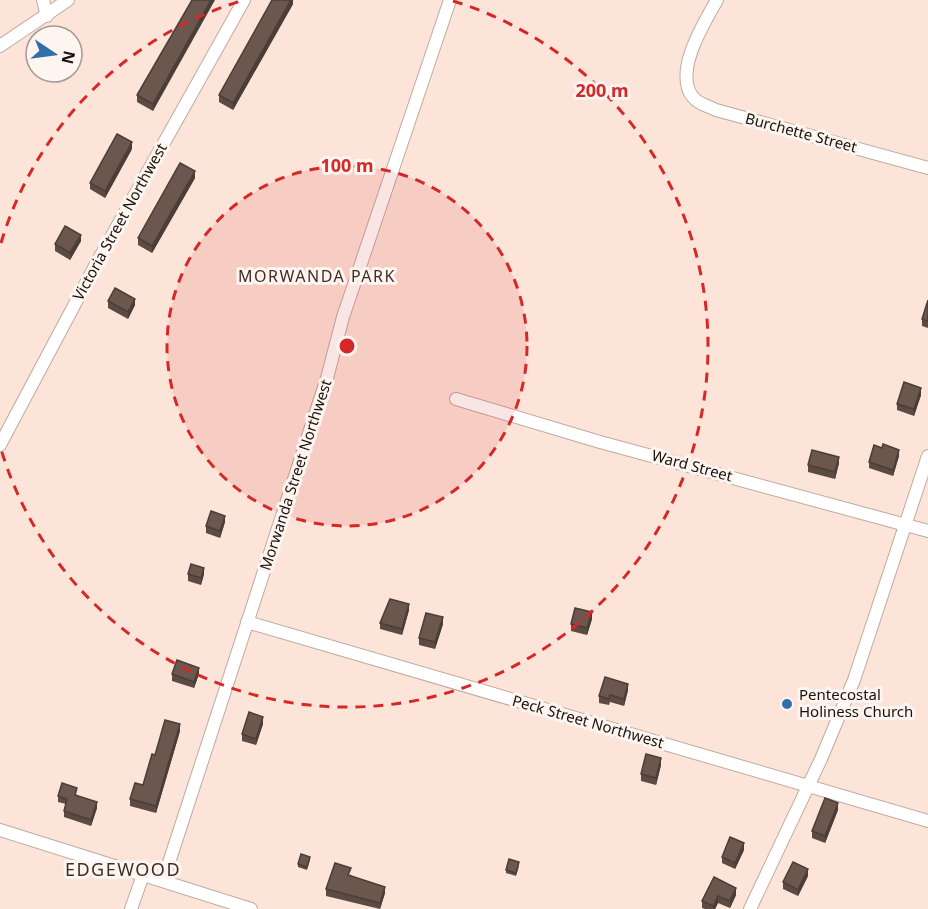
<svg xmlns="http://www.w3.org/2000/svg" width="928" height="909" font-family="'Noto Sans',sans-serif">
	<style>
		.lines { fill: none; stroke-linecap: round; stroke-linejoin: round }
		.minor-casing { stroke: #c0aaa0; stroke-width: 14 }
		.minor { stroke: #fff; stroke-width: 12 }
		.wall { fill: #5c4b43 }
		.shaded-wall { fill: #4b3d37 }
		.building { fill: #6b574e; stroke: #4b3d37; stroke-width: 1.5 }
		.ring { fill: none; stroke: #d62828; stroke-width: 3; stroke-dasharray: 10 8 }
		.poi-dot { fill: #316fa6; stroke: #fef5f0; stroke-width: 2 }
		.labels { text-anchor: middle; stroke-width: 6; stroke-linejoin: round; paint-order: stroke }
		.street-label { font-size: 15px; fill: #19110e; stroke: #fef5f0 }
		.poi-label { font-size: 15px; fill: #19110e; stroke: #fef5f0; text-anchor: start }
		.neighbourhood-label { font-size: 16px; letter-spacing: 1.5px; fill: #402e26; stroke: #fef5f0 }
		.quarter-label { font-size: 18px; letter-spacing: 1.5px; fill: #402e26; stroke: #fef5f0 }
		.centre { fill: #d62828; stroke: #fef5f0; stroke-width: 3 }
		.ring-label { font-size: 18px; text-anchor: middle; font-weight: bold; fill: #d62828; stroke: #fef5f0; stroke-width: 6; stroke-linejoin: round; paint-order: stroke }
	</style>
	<rect width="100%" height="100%" fill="#fce4d9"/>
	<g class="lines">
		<defs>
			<g id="minor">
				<path d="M43 0 47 16"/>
				<path d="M717 0C704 23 674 71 692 96 698 104 708 106 716 110L928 168"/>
				<path d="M0 46 68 0"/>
				<path d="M456 399 600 442 928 531"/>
				<path d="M0 445 95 266 244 0"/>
				<path d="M247 622 928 821"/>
				<path d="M0 830 251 909"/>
				<path d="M163 881 327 378 343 317 450 0"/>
				<path d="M131 909 143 875"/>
				<path d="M750 909 821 759 854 680 928 456"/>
			</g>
		</defs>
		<use href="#minor" class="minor-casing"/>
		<use href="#minor" class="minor"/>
	</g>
	<g class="wall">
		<path d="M192 0 153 111 137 102V95Z"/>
		<path d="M293 0V4L233 110 219 102V95Z"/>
		<path d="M132 149 105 198 90 189V183Z"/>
		<path d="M195 178 152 253 138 245V238Z"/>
		<path d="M81 241 70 260 55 251V244Z"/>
		<path d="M928 300V328L922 326V319Z"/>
		<path d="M108 301 135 305 128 319 108 308Z"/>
		<path d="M921 395 914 416 897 410V404Z"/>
		<path d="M899 456 893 476 869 468V462Z"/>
		<path d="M839 463 835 479 808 472V465Z"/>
		<path d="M225 522 220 538 206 533V526Z"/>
		<path d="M188 574H204L201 585 188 581Z"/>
		<path d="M409 610 402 635 380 629V623Z"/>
		<path d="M592 619 587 635 571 631V624Z"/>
		<path d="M443 624 435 649 419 645V638Z"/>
		<path d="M172 674H199L194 688 172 681Z"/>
		<path d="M628 690 624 706 610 702 609 705 599 703V696Z"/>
		<path d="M263 724 256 745 242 741V734Z"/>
		<path d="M180 731 156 813 130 806V799L143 785 155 755Z"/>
		<path d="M661 765 656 785 641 781V774Z"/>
		<path d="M77 794 76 795 97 808 91 826 64 817V811L66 804 58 802V796Z"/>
		<path d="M838 810 825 843 812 838V831Z"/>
		<path d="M744 850 735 869 722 863V857Z"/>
		<path d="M310 860 307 870 298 867V864Z"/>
		<path d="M519 866 516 876 506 873V870Z"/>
		<path d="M351 874 350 876 385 893 380 909 326 896V889Z"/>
		<path d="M808 876 798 896 783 889V882Z"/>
		<path d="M714 877 736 895 730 908 718 903 715 909H705L702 908V901Z"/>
	</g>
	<g class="shaded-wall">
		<path d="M211 0H215L153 111V104Z"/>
		<path d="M291 0H293V4L233 110V103Z"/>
		<path d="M132 142V149L105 198V191Z"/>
		<path d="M195 171V178L152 253V246Z"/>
		<path d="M81 235V241L70 260V253Z"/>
		<path d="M135 299V305L128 319V312Z"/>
		<path d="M921 388V395L914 416V409Z"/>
		<path d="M899 450V456L893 476V470Z"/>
		<path d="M839 457V463L835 479V472Z"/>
		<path d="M225 516V522L220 538V531Z"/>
		<path d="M204 568V574L201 585V578Z"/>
		<path d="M409 604V610L402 635V629Z"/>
		<path d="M592 612V619L587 635V628Z"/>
		<path d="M443 617V624L435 649V642Z"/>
		<path d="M199 668V674L194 688V682Z"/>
		<path d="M628 684V690L624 706V699Z"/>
		<path d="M263 717V724L256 745V739Z"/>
		<path d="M180 724V731L156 813V806Z"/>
		<path d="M661 758V765L656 785V778Z"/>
		<path d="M97 802V808L91 826V820Z"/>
		<path d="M838 803V810L825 843V836Z"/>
		<path d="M744 843V850L735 869V863Z"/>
		<path d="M808 869V876L798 896V890Z"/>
		<path d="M385 887V893L380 909V903Z"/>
		<path d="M736 888V895L730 908V901Z"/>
		<path d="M718 896V903L715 909H713V906Z"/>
	</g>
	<g class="building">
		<path d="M192 0H211L153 104 137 95Z"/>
		<path d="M272 0H291L233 103 219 95Z"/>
		<path d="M117 134 132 142 105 191 90 183Z"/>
		<path d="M180 163 195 171 152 246 138 238Z"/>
		<path d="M65 226 81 235 70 253 55 244Z"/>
		<path d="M115 288 135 299 128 312 108 301Z"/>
		<path d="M928 300V321L922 319Z"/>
		<path d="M904 382 921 388 914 409 897 404Z"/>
		<path d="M883 444 899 450 893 470 869 462 874 445 882 448Z"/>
		<path d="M812 450 839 457 835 472 808 465Z"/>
		<path d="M211 511 225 516 220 531 206 526Z"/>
		<path d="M191 564 204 568 201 578 188 574Z"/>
		<path d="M390 599 409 604 402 629 380 623Z"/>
		<path d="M575 608 592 612 587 628 571 624Z"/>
		<path d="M426 613 443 617 435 642 419 638Z"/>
		<path d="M177 660 199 668 194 682 172 674Z"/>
		<path d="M605 677 628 684 624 699 610 695 609 699 599 696Z"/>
		<path d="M249 712 263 717 256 739 242 734Z"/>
		<path d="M165 720 180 724 156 806 130 799 135 783 143 785 152 754 155 755Z"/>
		<path d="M646 754 661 758 656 778 641 774Z"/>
		<path d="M62 783 77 788 75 795 97 802 91 820 64 811 67 799 58 796Z"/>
		<path d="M825 798 838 803 825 836 812 831Z"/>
		<path d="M730 837 744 843 735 863 722 857Z"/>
		<path d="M301 854 310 857 307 867 298 864Z"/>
		<path d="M509 859 519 862 516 873 506 870Z"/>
		<path d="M793 862 808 869 798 890 783 882Z"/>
		<path d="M335 863 351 868 348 875 385 887 380 903 326 889Z"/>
		<path d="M714 877 736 888 730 901 718 896 713 906 702 901Z"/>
	</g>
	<circle cx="347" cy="346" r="180" fill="#d62828" fill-opacity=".12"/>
	<g class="ring">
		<circle cx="347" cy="346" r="180"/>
		<path d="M1 243A361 361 0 0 1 241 1M453 1A361 361 0 1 1 1 449"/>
	</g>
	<circle class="poi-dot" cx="787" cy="704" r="6"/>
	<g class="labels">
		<g class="street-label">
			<text transform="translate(801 133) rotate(15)" y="5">Burchette Street</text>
			<text transform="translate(120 222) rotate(-61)" y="5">Victoria Street Northwest</text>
			<text transform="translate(692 466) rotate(15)" y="5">Ward Street</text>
			<text transform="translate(296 475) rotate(-72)" y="5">Morwanda Street Northwest</text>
			<text transform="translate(588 722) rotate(16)" y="5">Peck Street Northwest</text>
		</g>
		<g class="poi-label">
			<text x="799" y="700">Pentecostal<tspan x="799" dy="17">Holiness Church</tspan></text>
		</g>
		<g class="neighbourhood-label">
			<text x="317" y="282">MORWANDA PARK</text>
		</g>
		<g class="quarter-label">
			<text x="123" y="876">EDGEWOOD</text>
		</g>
	</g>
	<circle cx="347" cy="346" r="9" class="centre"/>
	<g class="ring-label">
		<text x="602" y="97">200 m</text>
		<text x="347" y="172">100 m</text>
	</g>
	<g transform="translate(54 54) rotate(103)"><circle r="28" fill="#fef5f0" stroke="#a29a96" stroke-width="1.5"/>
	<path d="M0-4.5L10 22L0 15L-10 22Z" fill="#316fa6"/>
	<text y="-9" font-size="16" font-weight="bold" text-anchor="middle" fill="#19110e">N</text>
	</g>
</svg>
